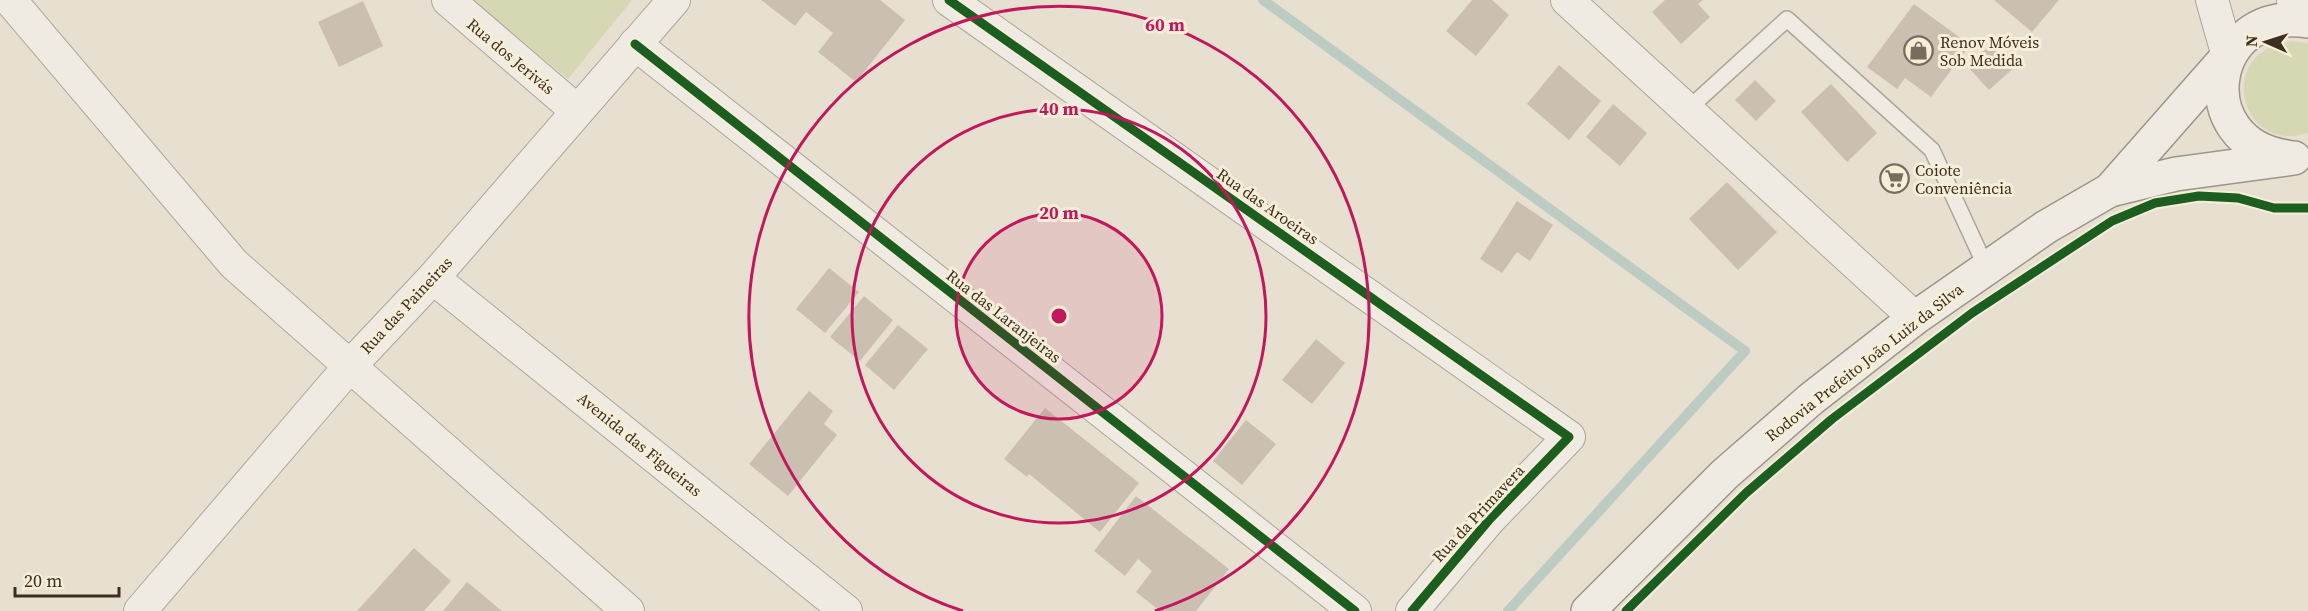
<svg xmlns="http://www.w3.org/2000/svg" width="2308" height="611" font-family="'Source Serif 4',serif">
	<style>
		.green { fill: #d6d7b3 }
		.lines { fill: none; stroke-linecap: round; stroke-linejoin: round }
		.stream { stroke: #bcccc2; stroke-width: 10 }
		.building { fill: #cbbfb2 }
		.lane-casing { stroke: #ada599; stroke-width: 18 }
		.street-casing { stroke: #ada599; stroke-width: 34 }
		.secondary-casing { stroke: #9c958a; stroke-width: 36 }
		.lane { stroke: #efebe3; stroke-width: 15 }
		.street { stroke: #efebe3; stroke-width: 32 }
		.secondary { stroke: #efebe3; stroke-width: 33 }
		.cycleway-casing { stroke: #f7eed8; stroke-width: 13 }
		.cycleway { stroke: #1b5e20; stroke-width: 9 }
		.ring { fill: none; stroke: #c2185b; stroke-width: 3 }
		.labels { text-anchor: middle; stroke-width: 6; stroke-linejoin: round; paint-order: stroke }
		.poi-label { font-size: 16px; fill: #3d2e20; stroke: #f7eed8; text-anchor: start }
		.street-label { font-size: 16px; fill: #3d2e20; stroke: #f7eed8 }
		.centre { fill: #c2185b; stroke: #f7eed8; stroke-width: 3 }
		.ring-label { font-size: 18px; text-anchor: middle; font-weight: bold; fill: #c2185b; stroke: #f7eed8; stroke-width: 6; stroke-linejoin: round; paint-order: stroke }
	</style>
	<rect width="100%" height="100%" fill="#e7e0d1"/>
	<g class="green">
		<path d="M471 0H632L568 79Z"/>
		<path d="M2292 41 2308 43V133C2241 155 2212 52 2292 41Z"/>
	</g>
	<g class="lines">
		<path class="stream" d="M1263 0 1745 351 1508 611"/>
	</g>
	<g class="building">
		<path d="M761 0H880L905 20 856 82 818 52 833 33 806 12 795 26Z"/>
		<path d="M1472 0H1492L1509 15 1476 56 1446 31Z"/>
		<path d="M1665 0H1703L1698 4 1710 17 1681 44 1652 12Z"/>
		<path d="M1994 0H2059L2032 32Z"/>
		<path d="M363 1 383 46 339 67 318 22Z"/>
		<path d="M1914 4 1970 45 1931 97 1905 78 1897 89 1867 67Z"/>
		<path d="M1995 41 2017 65 1989 90 1967 66Z"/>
		<path d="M1559 65 1601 101 1569 140 1527 104Z"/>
		<path d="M1755 80 1776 101 1756 121 1735 100Z"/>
		<path d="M1831 84 1877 133 1847 162 1801 112Z"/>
		<path d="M1613 104 1647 133 1620 166 1586 137Z"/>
		<path d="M1727 182 1777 232 1738 270 1689 219Z"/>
		<path d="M1517 201 1553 225 1530 261 1517 252 1502 273 1480 259Z"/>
		<path d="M829 268 859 292 825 333 796 309Z"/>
		<path d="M864 296 893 320 860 361 830 337Z"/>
		<path d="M898 325 928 349 894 390 865 365Z"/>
		<path d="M1316 339 1345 363 1312 404 1282 380Z"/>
		<path d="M809 391 833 411 824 424 837 435 788 496 749 464Z"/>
		<path d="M1045 408 1139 483 1100 532 1029 474 1027 477 1004 459Z"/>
		<path d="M1246 420 1276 444 1242 485 1213 461Z"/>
		<path d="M1136 496 1229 569 1196 611H1160L1136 592 1152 571 1138 559 1125 576 1094 551Z"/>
		<path d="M414 548 451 581 424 611H357Z"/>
		<path d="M467 582 502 611H443Z"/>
	</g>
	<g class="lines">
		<defs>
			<path id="lane" d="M1687 110 1787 19 1932 150 1986 267"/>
			<g id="street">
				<path d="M10 0 234 264 628 611"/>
				<path d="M448 0 576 110"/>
				<path d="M949 0 1569 437 1489 520 1412 611"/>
				<path d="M1567 0 1915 318"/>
				<path d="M2212 0 2228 56"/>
				<path d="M2293 0 2308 18"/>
				<path d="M635 44 1355 611"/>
				<path d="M433 278 846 611"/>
				<path d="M140 611 349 367 433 278 674 0"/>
			</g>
			<g id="secondary">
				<path d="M2287 157C2188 143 2208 5 2308 21"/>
				<path d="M2110 190 2228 56"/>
				<path d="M1588 611 1725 474 1811 399 1915 318 2046 227 2110 190 2176 174 2294 158"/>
			</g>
		</defs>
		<use href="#lane" class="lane-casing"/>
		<use href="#street" class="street-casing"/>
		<use href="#secondary" class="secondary-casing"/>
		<use href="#lane" class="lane"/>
		<use href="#street" class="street"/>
		<use href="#secondary" class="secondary"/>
		<defs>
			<g id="cycleway">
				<path d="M949 0 1569 437 1489 520 1412 611"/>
				<path d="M635 44 1355 611"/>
				<path d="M1626 611 1746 493 1832 419 1972 313 2112 221 2155 203 2199 196 2238 198 2274 208H2308"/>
			</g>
		</defs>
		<use href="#cycleway" class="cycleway-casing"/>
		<use href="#cycleway" class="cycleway"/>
	</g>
	<circle cx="1059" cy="316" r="103" fill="#c2185b" fill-opacity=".12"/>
	<g class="ring">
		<circle cx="1059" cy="316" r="103"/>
		<circle cx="1059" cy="316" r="207"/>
		<path d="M963 611A310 310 0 1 1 1155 611"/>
	</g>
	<defs>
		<symbol id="shop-ring" viewBox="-11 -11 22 22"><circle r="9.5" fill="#f7eed8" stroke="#786c5e" stroke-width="1.5"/><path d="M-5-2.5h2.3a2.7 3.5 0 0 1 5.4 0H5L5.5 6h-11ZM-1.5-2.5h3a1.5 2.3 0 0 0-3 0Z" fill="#786c5e"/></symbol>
		<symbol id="supermarket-ring" viewBox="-11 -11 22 22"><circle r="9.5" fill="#f7eed8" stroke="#786c5e" stroke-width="1.5"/><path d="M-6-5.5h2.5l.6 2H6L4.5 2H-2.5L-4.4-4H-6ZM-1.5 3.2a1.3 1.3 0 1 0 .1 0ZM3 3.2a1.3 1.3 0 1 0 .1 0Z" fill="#786c5e"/></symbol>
	</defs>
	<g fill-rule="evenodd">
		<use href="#shop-ring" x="1902" y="34" width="33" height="33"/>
		<use href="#supermarket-ring" x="1878" y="162" width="33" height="33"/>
	</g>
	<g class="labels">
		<g class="poi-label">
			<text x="1940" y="48">Renov Móveis<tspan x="1940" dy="18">Sob Medida</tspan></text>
			<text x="1915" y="176">Coiote<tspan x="1915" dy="18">Conveniência</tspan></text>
		</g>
		<g class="street-label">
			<text transform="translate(511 56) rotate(40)" y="6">Rua dos Jerivás</text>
			<text transform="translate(1268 206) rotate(35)" y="6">Rua das Aroeiras</text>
			<text transform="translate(406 305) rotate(-47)" y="6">Rua das Paineiras</text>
			<text transform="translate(1004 316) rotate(38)" y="6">Rua das Laranjeiras</text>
			<text transform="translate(1864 362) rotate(-38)" y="6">Rodovia Prefeito João Luiz da Silva</text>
			<text transform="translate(640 444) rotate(39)" y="6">Avenida das Figueiras</text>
			<text transform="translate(1478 513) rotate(-47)" y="6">Rua da Primavera</text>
		</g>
	</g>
	<circle cx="1059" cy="316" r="9" class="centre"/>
	<g class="ring-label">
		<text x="1165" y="31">60 m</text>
		<text x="1059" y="115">40 m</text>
		<text x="1059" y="219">20 m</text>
	</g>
	<g transform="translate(2266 42) rotate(273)" stroke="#f7eed8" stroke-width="4.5" paint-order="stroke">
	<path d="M0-4.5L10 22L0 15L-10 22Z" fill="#3d2e20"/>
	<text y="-9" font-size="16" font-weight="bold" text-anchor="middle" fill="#3d2e20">N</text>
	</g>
	<path d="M15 587v9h104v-9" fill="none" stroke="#3d2e20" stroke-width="3"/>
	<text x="24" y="587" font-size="18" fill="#3d2e20" stroke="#f7eed8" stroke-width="4.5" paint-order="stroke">20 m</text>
</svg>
